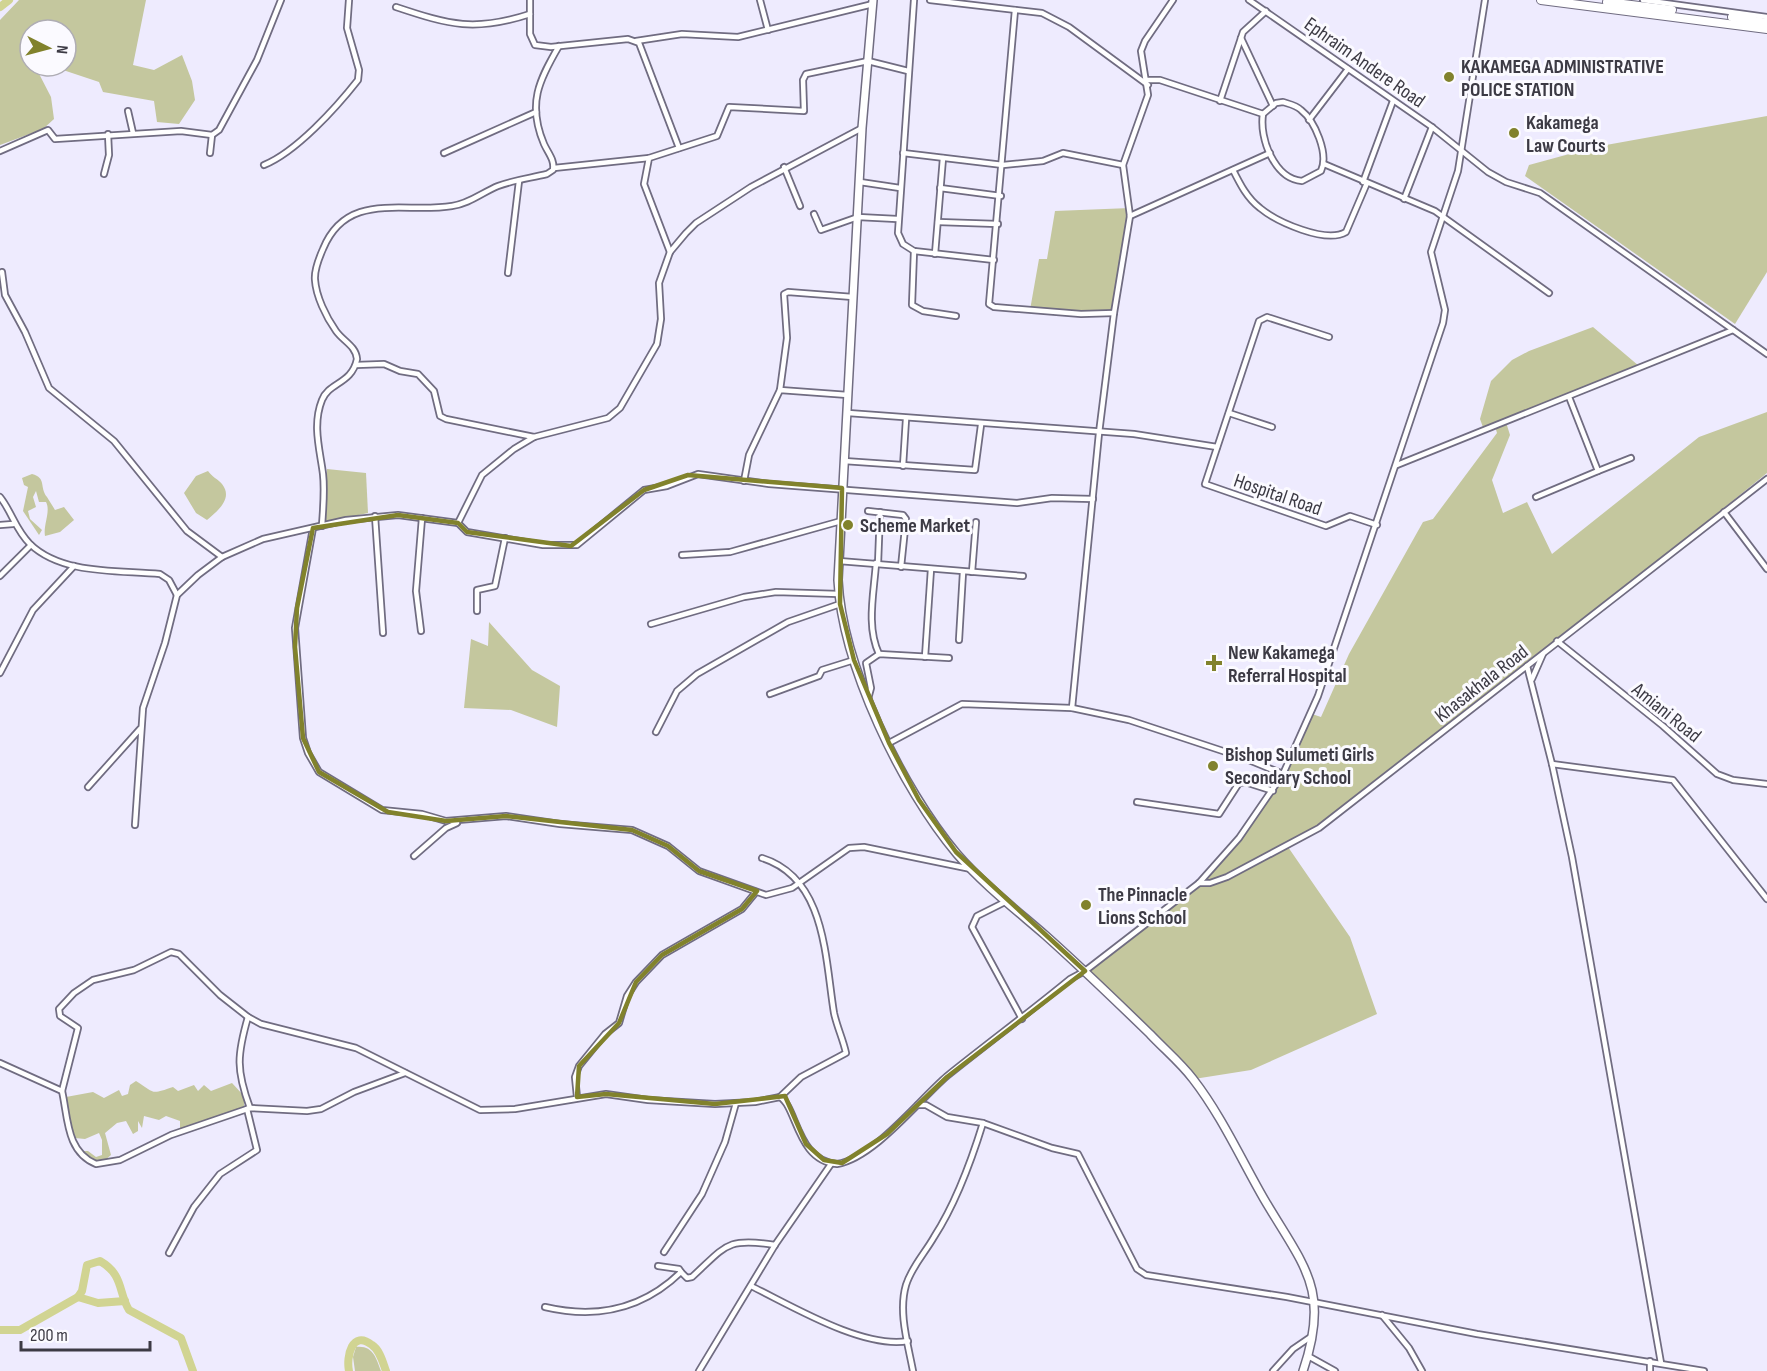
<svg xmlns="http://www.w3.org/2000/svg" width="1767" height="1371" font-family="'Sofia Sans Condensed',sans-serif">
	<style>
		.green { fill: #c4c79e }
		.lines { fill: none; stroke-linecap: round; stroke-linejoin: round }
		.river { stroke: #d1d492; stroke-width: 8 }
		.minor-casing { stroke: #706c81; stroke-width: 8 }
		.secondary-casing { stroke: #706c81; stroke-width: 10 }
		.trunk-casing { stroke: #706c81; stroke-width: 10 }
		.minor { stroke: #fff; stroke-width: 4.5 }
		.secondary { stroke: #fff; stroke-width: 7 }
		.trunk { stroke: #fff; stroke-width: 8 }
		.marked { fill: none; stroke: #81822c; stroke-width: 4.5; stroke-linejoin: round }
		.poi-dot { fill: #81822c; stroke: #fbfaff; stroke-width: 2 }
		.labels { text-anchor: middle; stroke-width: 6; stroke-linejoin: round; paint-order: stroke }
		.street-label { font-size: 20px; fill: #3c3a44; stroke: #fbfaff }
		.poi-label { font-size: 20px; font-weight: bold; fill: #3c3a44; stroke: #fbfaff; text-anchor: start }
	</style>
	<rect width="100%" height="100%" fill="#eeebfe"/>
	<g class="green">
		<path d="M19 0H146L133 65 154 70 182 55 192 81 195 100 179 124 157 122 154 101 103 92 99 82 51 66H66V30H30V66H35L51 97 54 119 43 129 0 145V20Z"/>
		<path d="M1767 116V272L1735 324 1525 176 1529 165 1595 147Z"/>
		<path d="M1130 208 1114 313 1030 310 1039 259H1047L1055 211Z"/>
		<path d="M1593 327 1639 366 1505 419 1510 435 1492 480 1503 513 1527 502 1552 554 1699 437 1767 412V473L1629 585 1526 662 1489 695 1353 802 1288 847 1350 937 1377 1014 1251 1070 1194 1079 1086 971 1200 885 1276 787 1312 714 1321 717 1349 654 1423 522 1433 519 1497 433 1495 426 1484 430 1480 419 1491 381 1512 360 1529 351Z"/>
		<path d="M327 469 366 473 368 513 325 522Z"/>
		<path d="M208 471C212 477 218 479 222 484 234 499 216 512 207 520L196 513 184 493 196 476Z"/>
		<path d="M32 474C47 478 39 487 47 497 50 502 52 505 55 510L64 507 74 520 60 532 45 536C43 525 51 511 46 502H39L36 491 33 497 36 507 28 511 30 519 42 530 39 535 23 511 28 487 24 485 22 478Z"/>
		<path d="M489 622 532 670 560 686 557 727 511 710 464 708 471 639 488 646Z"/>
		<path d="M136 1081C155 1093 150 1095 173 1087L178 1091 194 1085 198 1091 204 1085 211 1091 232 1083 244 1096V1107L180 1129V1121L166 1116 159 1120 144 1116 142 1128 138 1121V1131L133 1134 126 1121 117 1123 105 1133 111 1155 104 1161 94 1160 82 1151H88L96 1157 102 1155V1140L99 1133 85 1139 75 1138 65 1111 66 1097 93 1092 104 1098 119 1090 122 1096 128 1094 130 1085Z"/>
		<path d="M356 1347C373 1345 376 1358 381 1371H355L353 1357Z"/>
	</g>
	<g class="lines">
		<g class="river">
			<path d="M0 7 9 0"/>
			<path d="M78 1297 98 1303 125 1301"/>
			<path d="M0 1330H20L78 1297 82 1291 87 1265 100 1261C124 1275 118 1292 129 1310L181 1338 193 1371"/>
			<path d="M349 1371C346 1357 352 1329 372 1345 380 1350 383 1363 386 1371"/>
		</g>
		<defs>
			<g id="minor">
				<path d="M530 0V34L535 45 551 47 628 39 639 43 679 148"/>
				<path d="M760 0 768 30"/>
				<path d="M914 0 898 233 903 244 914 251 994 260"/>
				<path d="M930 0 1042 13 1069 27 1148 85"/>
				<path d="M1249 0 1432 127 1488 172 1506 182 1540 193 1767 354"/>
				<path d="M1643 0 1767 17"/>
				<path d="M396 7C450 25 475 32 530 14"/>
				<path d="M1015 10 989 304 994 307 1081 314 1114 313"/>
				<path d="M1241 38 1273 106"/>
				<path d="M636 41 682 34 738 37 873 4"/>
				<path d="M1146 80H1160L1263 114"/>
				<path d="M1220 101 1243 32 1266 11"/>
				<path d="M1283 102C1289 104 1296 105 1301 110 1315 121 1329 154 1321 171L1302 181C1275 179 1259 139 1263 114L1276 103Z"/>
				<path d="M128 111 133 133"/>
				<path d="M1309 120 1348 69"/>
				<path d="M0 151 48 130 55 139 181 131 212 135"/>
				<path d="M210 153 212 135 219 130 257 60 281 0"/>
				<path d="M444 153 536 112"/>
				<path d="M903 153 1003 165 1043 161 1063 153 1123 165"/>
				<path d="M1324 164 1435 211 1549 293"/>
				<path d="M264 165C296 152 336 108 358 80L359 70 347 28 349 0"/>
				<path d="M784 167 800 206"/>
				<path d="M554 168 649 158"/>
				<path d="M1233 170C1240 184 1247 198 1260 208 1277 222 1326 244 1346 232L1367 183"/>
				<path d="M104 174 109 155 108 134"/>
				<path d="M860 182 900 188"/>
				<path d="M1363 182 1393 101"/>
				<path d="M940 188 1001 196"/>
				<path d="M1404 199 1432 127"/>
				<path d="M814 214 821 230 858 217 897 219"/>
				<path d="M1130 216 1270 153"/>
				<path d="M938 222 998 224"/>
				<path d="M914 251 912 305 923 311 956 316"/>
				<path d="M670 252 644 184 649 158 717 136 729 107 804 111 803 80 806 74 868 61 908 71"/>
				<path d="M935 254 943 158"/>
				<path d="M2 272 5 295 25 332 49 388 114 441 187 531 222 557"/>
				<path d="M508 273 519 181"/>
				<path d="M1329 337 1267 317 1259 321 1205 484 1326 526 1350 516 1377 525"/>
				<path d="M356 365 384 364 400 371 418 374 434 391 440 416 446 419 534 437"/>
				<path d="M780 390 787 338 784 294 788 292 853 297"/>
				<path d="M848 413 1134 434 1217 447"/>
				<path d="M1229 413 1272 427"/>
				<path d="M844 461 975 470 981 425"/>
				<path d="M1397 465 1733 330"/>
				<path d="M903 466 906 419"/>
				<path d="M1598 471 1631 458"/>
				<path d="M744 481 749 455 780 390 848 395"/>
				<path d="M0 497C12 512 15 529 30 544 62 575 119 570 160 574L169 580 177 595"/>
				<path d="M1536 497 1598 471 1569 397"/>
				<path d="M868 511 903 515 906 519 901 567"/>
				<path d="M1724 512 1767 569"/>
				<path d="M375 516 383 633"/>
				<path d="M458 523 467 532 543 545H577L644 490 667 486 698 474 769 484 1017 503 1052 498 1093 499"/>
				<path d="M0 525 13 524"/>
				<path d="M322 526C323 509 325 491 323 474 320 450 312 425 322 400 329 382 352 384 357 359 356 346 343 341 336 331 326 317 316 296 315 280 314 270 319 258 323 249 347 190 405 214 452 206 469 204 483 192 498 186 514 180 531 178 547 174L553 170C555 160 548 153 544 144 527 104 539 80 559 46"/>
				<path d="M313 528 295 628 303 738 308 753 319 772 382 810 422 814 446 821 506 816 560 824 632 830 668 846 699 871 766 895 792 888 849 848 864 847 971 869"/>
				<path d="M682 555 730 552 841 521"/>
				<path d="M839 561 1023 576"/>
				<path d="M876 563C874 593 866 626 879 654"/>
				<path d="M878 564 880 512"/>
				<path d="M972 572 976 522"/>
				<path d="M0 576 31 545"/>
				<path d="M477 611V590L495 586 505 538"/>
				<path d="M651 624 744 597 776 592 839 594"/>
				<path d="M421 631 416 591 422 518"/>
				<path d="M959 640 963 572"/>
				<path d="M1557 641 1663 726 1717 774 1733 780 1767 784"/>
				<path d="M925 657 931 569"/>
				<path d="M1527 666 1552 764 1572 857 1661 1363"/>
				<path d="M0 673 33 610 74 566"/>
				<path d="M1532 679 1543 654"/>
				<path d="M770 694 819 676 822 670 854 660"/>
				<path d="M868 699 871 688 866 663 879 654 949 658"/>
				<path d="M1072 708 1099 433 1114 313 1130 216 1123 165 1148 95 1141 51 1145 41 1173 0"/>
				<path d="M656 732 677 691 697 674 788 622 840 604"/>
				<path d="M889 743 962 704 1072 708 1129 720 1244 758 1283 774"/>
				<path d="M1552 764 1673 780 1767 899"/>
				<path d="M88 787 140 729"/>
				<path d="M1137 802 1219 814 1239 783 1245 782 1273 791"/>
				<path d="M135 825 143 708 165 643 177 595 198 575 222 557 263 539 346 520 398 515 458 523 482 475 514 449 534 437 608 418 620 408 657 344 661 319 659 283 670 252 686 233 696 223 751 187 862 128"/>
				<path d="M414 856 446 828 457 823"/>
				<path d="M762 858C826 878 825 958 834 1013 837 1027 843 1039 846 1053L801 1077 780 1097"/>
				<path d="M1199 883H1210L1227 877 1319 828 1767 479"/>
				<path d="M1005 902 977 916 972 927 1022 1019"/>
				<path d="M248 1017C237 1055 236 1070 250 1108"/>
				<path d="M0 1063 62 1091C68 1117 66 1152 96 1164L120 1160 171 1135 250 1108 307 1111 321 1109 354 1092 405 1073"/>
				<path d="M62 1091 78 1028 60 1016 59 1009 74 993 93 980 134 970 171 952 179 954 220 995 248 1017 261 1024 356 1048 480 1110 515 1109 606 1094 648 1100 715 1104 755 1102 780 1097C797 1107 797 1161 837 1164 874 1158 919 1100 947 1076 988 1043 1030 1012 1070 979L1085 971 1199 883 1239 838 1283 774 1318 696 1443 323 1445 310 1431 252 1458 171 1485 0"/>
				<path d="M577 1097 575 1077 579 1066 605 1034 619 1023 627 996 636 982 662 955 742 909 756 892"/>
				<path d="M918 1105H926L947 1117 983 1123 1052 1148 1078 1154 1137 1269 1146 1275 1287 1297 1477 1334 1704 1371"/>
				<path d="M664 1252 702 1194 725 1142 736 1103"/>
				<path d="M169 1253 194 1207 220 1174 257 1150 247 1109"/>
				<path d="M681 1272 687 1278 692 1277C726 1246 726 1237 775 1245"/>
				<path d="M751 1286C792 1306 863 1349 908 1341"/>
				<path d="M545 1307C596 1319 642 1310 681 1272L679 1269 658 1266"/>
				<path d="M1382 1315 1409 1348 1422 1371"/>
				<path d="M1308 1356 1335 1371"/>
				<path d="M699 1371 775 1245 831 1164"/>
				<path d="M913 1371C908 1344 898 1312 906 1285 912 1266 925 1253 934 1237 956 1203 971 1162 983 1123"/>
				<path d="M1273 1371 1293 1349 1312 1336"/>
				<path d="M1650 1371V1361"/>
			</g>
			<path id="secondary" d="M873 0 862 128 838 580C842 665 902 789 957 854 983 884 1015 909 1045 935 1081 967 1115 1000 1150 1034 1164 1049 1180 1062 1193 1079 1221 1115 1241 1159 1264 1199 1304 1267 1331 1289 1303 1371"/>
			<g id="trunk">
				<path d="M1541 0 1767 29"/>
				<path d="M1607 2 1672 10"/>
				<path d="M1732 17 1767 23"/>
			</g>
		</defs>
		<use href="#minor" class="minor-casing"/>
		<use href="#secondary" class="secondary-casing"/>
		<use href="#trunk" class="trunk-casing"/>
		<use href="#minor" class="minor"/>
		<use href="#secondary" class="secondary"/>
		<use href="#trunk" class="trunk"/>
	</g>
	<path class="marked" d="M688 475 842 488 840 604 854 660 889 743 919 800 956 852 1085 971 947 1077 887 1134 842 1163 824 1160 806 1144 785 1096 715 1104 606 1094 577 1097 579 1066 619 1023 636 982 662 955 742 909 757 891 699 871 668 846 632 830 506 816 446 821 388 812 319 772 303 738 295 647 297 608 313 528 398 515 458 523 467 532 571 546 644 490Z"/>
	<g class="poi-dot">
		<circle cx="1449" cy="77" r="6"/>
		<circle cx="1514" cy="133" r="6"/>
		<circle cx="848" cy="525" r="6"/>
		<path d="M1211 654h6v6h6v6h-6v6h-6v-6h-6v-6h6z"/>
		<circle cx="1213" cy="766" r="6"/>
		<circle cx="1086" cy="905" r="6"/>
	</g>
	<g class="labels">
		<g class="street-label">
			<text transform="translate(1365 62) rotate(35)" y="7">Ephraim Andere Road</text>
			<text transform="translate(1278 494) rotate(19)" y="7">Hospital Road</text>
			<text transform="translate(1481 683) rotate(-38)" y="7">Khasakhala Road</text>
			<text transform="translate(1667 712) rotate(39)" y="7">Amiani Road</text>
		</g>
		<g class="poi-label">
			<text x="1461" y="73">KAKAMEGA ADMINISTRATIVE<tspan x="1461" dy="23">POLICE STATION</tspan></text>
			<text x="1526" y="129">Kakamega<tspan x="1526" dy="23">Law Courts</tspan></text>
			<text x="860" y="532">Scheme Market</text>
			<text x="1228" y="659">New Kakamega<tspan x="1228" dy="23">Referral Hospital</tspan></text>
			<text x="1225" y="761">Bishop Sulumeti Girls<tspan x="1225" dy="23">Secondary School</tspan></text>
			<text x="1098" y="901">The Pinnacle<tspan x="1098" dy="23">Lions School</tspan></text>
		</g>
	</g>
	<g transform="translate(48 48) rotate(96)"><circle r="28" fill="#fbfaff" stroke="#afadb4" stroke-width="1.5"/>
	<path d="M0-4.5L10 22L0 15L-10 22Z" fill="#81822c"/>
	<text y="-9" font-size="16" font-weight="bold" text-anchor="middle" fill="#3c3a44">N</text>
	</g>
	<path d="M21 1341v9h129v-9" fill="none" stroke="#3c3a44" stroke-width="3"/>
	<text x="30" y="1341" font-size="18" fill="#3c3a44" stroke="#fbfaff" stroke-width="4.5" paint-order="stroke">200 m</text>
</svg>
